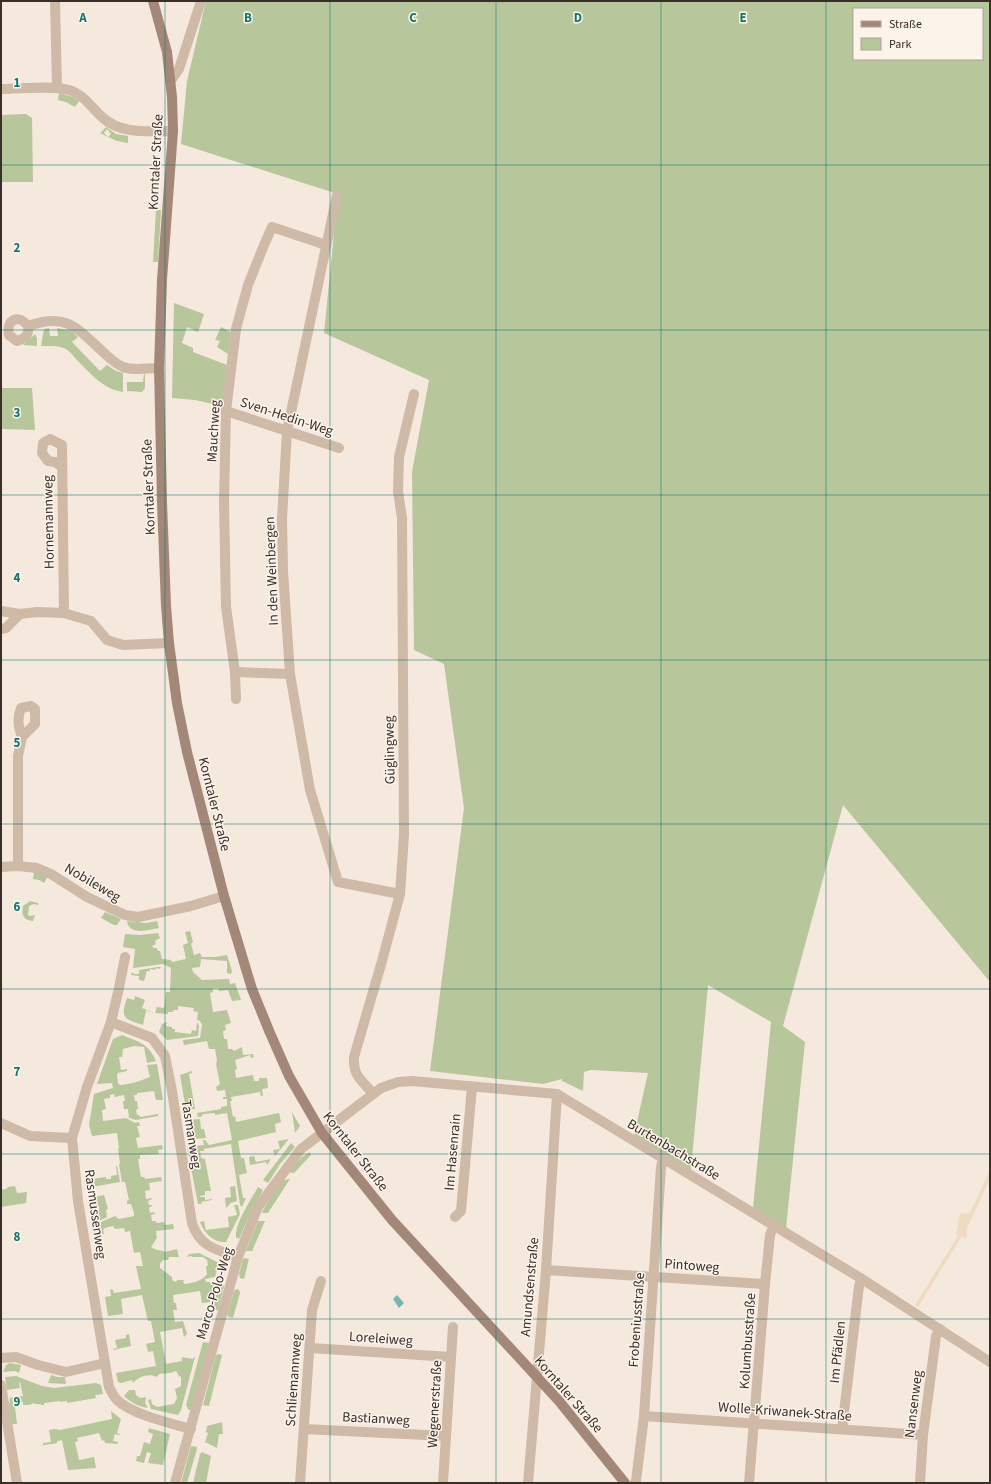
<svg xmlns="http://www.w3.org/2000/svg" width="991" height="1484" font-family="'Source Sans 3',sans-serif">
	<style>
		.green { fill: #b7c69b; fill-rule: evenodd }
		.plaza { fill: #eedbc2 }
		.water { fill: #78b2b5 }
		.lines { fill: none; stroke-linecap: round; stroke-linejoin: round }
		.street { stroke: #cfb9a7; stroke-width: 10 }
		.secondary { stroke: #a38778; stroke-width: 10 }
		.grid { fill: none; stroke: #0f766e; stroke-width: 1; stroke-opacity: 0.55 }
		.labels { text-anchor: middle; stroke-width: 3; stroke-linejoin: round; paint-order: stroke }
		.street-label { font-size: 14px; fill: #3a2e28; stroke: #fcf3ea }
		.grid-label { font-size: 13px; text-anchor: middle; font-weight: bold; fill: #0f766e; stroke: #fcf3ea; stroke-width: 3; stroke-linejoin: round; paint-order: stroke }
	</style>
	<rect width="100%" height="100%" fill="#f5e9dd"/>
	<g class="green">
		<path d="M206 1H990V982L843 805 783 1026 805 1042 786 1228 753 1208 771 1022 708 985 691 1170 634 1135 648 1073 591 1070 584 1072 583 1091 562 1081V1079L543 1084 430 1071 464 808 444 664 414 650 412 472 429 380 324 333 338 194 181 144 187 81ZM854 9H982V59H854Z"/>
		<path d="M59 93 73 97 79 101 75 107 66 102 58 100Z"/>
		<path d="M26 114 32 118 33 182H1V115Z"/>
		<path d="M106 127 116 134 128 136V143L117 141 108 137 111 134 107 129 104 133 108 137 100 133Z"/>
		<path d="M156 210H161L158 262H153Z"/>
		<path d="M174 303 204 314 198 332 187 327 182 343 193 348V352L227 365 222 406 195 400 172 398Z"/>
		<path d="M221 327 231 332 228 354 217 347 220 341 215 340Z"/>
		<path d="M49 328 50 336H58L57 328 71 331 78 337 72 342 100 371 107 365 116 371 123 373V392C103 389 91 374 77 360 74 357 70 351 66 349 59 345 49 346 41 346L44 329Z"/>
		<path d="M35 334 37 338V346L23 345Z"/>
		<path d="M144 373H145V388L142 392 127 391V382H143Z"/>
		<path d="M1 388H32L35 430 1 429Z"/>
		<path d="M34 872 48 876 44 883 39 880 33 879Z"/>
		<path d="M30 901 38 903V905L34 904 29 906 28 915 30 916 35 915 33 921C24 920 21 916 23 906Z"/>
		<path d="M105 912 121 919 117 925H114L101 918Z"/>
		<path d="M127 921 146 923 157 921 159 928C149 930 129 936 127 921Z"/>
		<path d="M190 931 193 942 191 944 194 955 200 953 202 957H215L227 955 232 971 231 974 227 973V961L201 959 200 967 192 968 193 972 202 980 229 979 230 984 235 983 241 1000 232 1001 228 990 219 991 218 988 213 989V992L210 993 213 1012 227 1010 231 1023 225 1025 226 1030 223 1031 224 1039H227L228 1049H232L234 1051 242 1047 243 1055 253 1054 254 1057 251 1058 250 1055 235 1060 237 1069 235 1070 236 1078 253 1075 254 1081H259V1078H267L268 1088 262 1089 263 1096H261L260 1092 231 1097 232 1101H230L233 1117 235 1116 236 1122 279 1113 281 1122 275 1124 276 1132 238 1141 241 1158H244L247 1173 239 1175 243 1198H246L242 1207 240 1205 231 1144 204 1149V1151H200L201 1158 205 1159 211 1191H205V1195L200 1196V1197H205V1200L212 1199V1200L201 1202 202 1204H198L187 1147 204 1145 203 1140H205L209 1145 232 1140 227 1113 215 1115V1113L203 1114 201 1117H198L197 1113 221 1109V1107L227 1106V1099H223V1097H226L225 1090 217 1091 216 1087 220 1084 216 1064 217 1060 215 1049H209L207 1041 184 1045 183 1040 200 1038 202 1025 200 1021 197 1020 198 1012 193 1011 194 1008 178 1006V1010H174L173 1012H168V1014L155 1013 146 1010 143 1025C124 1019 120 1018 127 998L134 1000 135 996 145 1000 142 1008 155 1013 157 1007 164 1008 166 992H170L171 968 163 964 133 968 135 949 123 947 125 934 140 935 158 933 160 938 155 941 156 944 152 946 154 948H157L158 951H160L162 959 171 960 172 962 186 959 183 945 188 943 185 932Z"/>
		<path d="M158 967H161L160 969 156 968 155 970 150 969V971H147L144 981 139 980V976L131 975 132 972 134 974H139V970Z"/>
		<path d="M167 1022 166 1026 172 1027V1029H175V1032L191 1034 192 1030 196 1031 197 1023H198L199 1027 198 1036 167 1040 159 1032 162 1024Z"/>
		<path d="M122 1035C139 1042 148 1043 156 1061L147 1063 144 1047 134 1046 123 1049 122 1057H119L121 1070 127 1069V1071L118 1073 117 1075 118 1083 120 1085C130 1084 141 1081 150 1077L147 1065 157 1064 163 1100H156L154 1091 137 1093V1095H134L135 1101H137L138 1109 136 1110 137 1115H139L140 1117 158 1114V1116L136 1120 129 1118 128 1109H124L123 1101H125L124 1095 115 1097 114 1094 110 1095V1098L104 1099 106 1109 102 1110 103 1121 126 1118 135 1123 139 1122 140 1126H137L140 1137 136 1138 138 1148 162 1145 163 1149 158 1150 159 1154 140 1155V1159H138L141 1177H144L145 1179 161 1177 162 1181 149 1183 150 1190 145 1191 146 1199 152 1198V1199L148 1201 149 1205H153L149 1208 150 1213 154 1212 155 1214 151 1215 152 1221H156V1223L164 1222 165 1225 173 1224 174 1229 156 1231 157 1238 151 1247C158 1252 161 1249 165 1252L177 1249 179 1257H169L168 1260H163L160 1264V1268L172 1277V1280L175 1282 178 1280H184L183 1282 185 1284C193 1283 202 1281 207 1274L206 1267 208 1265 207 1260 203 1257H193L191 1256 187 1257 189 1254 199 1253 219 1263 215 1277 205 1279 206 1282H215L210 1302 202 1303 200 1291 173 1295 174 1303H176L177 1310H173L175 1322 183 1321 187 1334 184 1337 182 1328 160 1332 166 1364 182 1361V1357L193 1359 194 1357H195L181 1410 178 1415 151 1409 148 1400 151 1399 152 1404 157 1407 174 1404 177 1398 175 1389 181 1386V1377L178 1375 177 1372 175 1371C171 1374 164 1373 159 1374L157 1377C149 1373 139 1376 133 1383L132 1380 121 1383 118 1382 116 1373 156 1366 153 1351 148 1352 146 1344 155 1342 151 1321H148L142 1295 121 1299 123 1314 108 1316 105 1297 111 1296 110 1289 113 1290 114 1293 141 1289 136 1266H143L140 1252 134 1253 130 1231 125 1232 124 1228 115 1229 113 1226 105 1228 103 1230 104 1233 100 1236 94 1238 91 1224 101 1222 115 1216 119 1219 134 1216V1213L131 1204H127V1201L129 1200 125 1182H122L119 1164 120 1163 118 1149 119 1148 117 1133 92 1136 89 1125 94 1094 113 1088 112 1083 97 1084 113 1039Z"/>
		<path d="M192 1071V1073L189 1074 195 1109 186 1110 180 1075Z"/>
		<path d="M292 1112 300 1126 295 1133Z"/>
		<path d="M200 1119 201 1129H204L206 1138 192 1139 188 1120Z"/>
		<path d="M288 1139V1140L275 1156 273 1150 280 1149 278 1141Z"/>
		<path d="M291 1143 295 1147 280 1164 268 1183 263 1180Z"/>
		<path d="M310 1152 311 1155 309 1157 294 1173 288 1172 302 1157Z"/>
		<path d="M254 1156 256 1162 271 1159 267 1165 266 1162 250 1165 249 1157Z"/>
		<path d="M116 1166H117L120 1182 86 1188 84 1180 106 1177V1179H111V1176L117 1175Z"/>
		<path d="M290 1179 268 1213H263L262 1212 278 1185 283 1180Z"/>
		<path d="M15 1186 17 1193 27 1192 26 1203 1 1207V1190L6 1189 8 1187Z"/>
		<path d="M235 1186 237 1201 231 1203 226 1208 225 1198 231 1197 230 1187Z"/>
		<path d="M258 1187 263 1190 250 1214 239 1239 236 1237C235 1223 251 1200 258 1187Z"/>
		<path d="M104 1195 108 1209 106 1210 107 1217 101 1220 93 1221 92 1216 99 1215V1206L89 1208 88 1202 94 1201V1197Z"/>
		<path d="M234 1205H238L240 1214 226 1242C214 1243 204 1233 200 1222L204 1221 206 1230 229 1227 228 1217 237 1215Z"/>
		<path d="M258 1221H265L252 1251H246Z"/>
		<path d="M245 1258 249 1259 244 1279 240 1278 239 1274 243 1259Z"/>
		<path d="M219 1283 223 1284 224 1286 218 1310H213Z"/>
		<path d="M237 1289 239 1290 240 1293 233 1318 229 1317 227 1315 234 1291Z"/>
		<path d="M129 1334 131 1346 113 1350V1349L117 1348 115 1340 126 1338V1335Z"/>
		<path d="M203 1342 209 1343 191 1411 188 1409 186 1405Z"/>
		<path d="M219 1354 222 1355 209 1406 203 1405 216 1355Z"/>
		<path d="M10 1363 21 1365 19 1373 15 1371 3 1372 6 1365Z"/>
		<path d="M51 1375 57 1377H65L66 1384 48 1383Z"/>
		<path d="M16 1376 42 1386 54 1388 96 1383 101 1385 103 1394 95 1395 96 1398 67 1403V1401L60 1402V1401L44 1403V1405H41V1404H35L34 1403 29 1405H23V1402L16 1403 15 1408 17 1424H12L9 1406 10 1398 13 1397 15 1402V1397L23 1396 20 1382 19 1383 20 1388 7 1390 5 1377Z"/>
		<path d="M129 1390H135L136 1395 140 1398 146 1397 145 1403 148 1408C137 1406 132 1403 124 1396Z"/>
		<path d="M111 1411 121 1419 117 1433 120 1434V1435L115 1434 113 1441 118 1442V1444L105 1443 104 1440 102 1441 99 1433 77 1438 78 1441 75 1442 79 1460 94 1457 96 1468 68 1470 62 1440 57 1441V1443L39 1446 43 1445V1443L51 1442 49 1430 55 1429 60 1430 112 1419Z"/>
		<path d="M222 1422 223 1434H219L217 1448 205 1442 208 1433 206 1432 207 1426Z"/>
		<path d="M149 1428 170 1434 163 1465 148 1463 151 1453 147 1452 144 1463 136 1461 137 1456H140L144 1442 150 1444 153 1434 148 1432Z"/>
		<path d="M191 1446 197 1447V1449L187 1483H181Z"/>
		<path d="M202 1452 211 1456 206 1483H193L200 1454Z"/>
	</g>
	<path class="plaza" d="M990 1170V1179L967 1228 966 1239 962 1236 918 1307 915 1305 958 1236 956 1235 960 1214 970 1213Z"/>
	<path class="water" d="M397 1295 404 1303 399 1308 393 1299Z"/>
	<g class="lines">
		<g class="street">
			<path d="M55 1 57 88"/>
			<path d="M170 82 179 69 201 1"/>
			<path d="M1 89C21 89 51 85 69 90 83 94 92 108 102 117 121 135 149 131 173 131"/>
			<path d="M337 195 287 431 282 519 283 571 290 674 310 790 338 882 400 894"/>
			<path d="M28 326C29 335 26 338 17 341L9 335C6 320 18 313 28 326 65 313 75 326 101 350 107 356 114 363 123 367 133 371 148 368 159 368"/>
			<path d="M226 411 339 448"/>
			<path d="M61 466 55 462 48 461 42 453 43 443 50 439 62 445 64 613"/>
			<path d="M1 611 20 614 37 612 64 613 91 621 107 640 123 645 169 643"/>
			<path d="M1 629 6 628 20 614"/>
			<path d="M235 672 290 674"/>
			<path d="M236 699 235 672 226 607 224 502 226 411 236 329 248 285 264 245 272 227 326 245"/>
			<path d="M18 866V756L22 737 35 724V709L31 706 21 708C17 718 18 726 22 737"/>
			<path d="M1 867 18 866 37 868 51 874 87 897 125 915 138 917 191 906 224 896"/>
			<path d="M125 957 119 988 111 1022 87 1087 72 1138 78 1201 109 1387C111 1391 114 1397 117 1400 133 1415 170 1423 191 1429"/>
			<path d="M111 1022 152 1038 165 1056 172 1091 192 1223C199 1246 216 1250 238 1257"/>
			<path d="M373 1094C362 1079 353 1078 354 1057L382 961 400 894 404 835 402 518 398 491 399 457 414 394"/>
			<path d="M1 1123 30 1136 72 1138"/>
			<path d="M455 1217 461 1211 472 1087"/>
			<path d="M546 1270 765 1284"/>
			<path d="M310 1348 451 1357"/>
			<path d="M1 1358 16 1357 38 1365 66 1372 105 1363"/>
			<path d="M1 1385 17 1483"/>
			<path d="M644 1416 923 1435"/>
			<path d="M304 1429 446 1436"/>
			<path d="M842 1429 859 1286 862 1279"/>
			<path d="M175 1483 238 1257 258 1207 301 1149 381 1088 398 1082 412 1081 557 1094 862 1279 990 1362"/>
			<path d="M300 1483 312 1310 321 1281"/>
			<path d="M443 1483 453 1327"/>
			<path d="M528 1483 546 1270 557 1094"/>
			<path d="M635 1483 636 1481 644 1416 661 1167 663 1158"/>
			<path d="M749 1483 765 1284 770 1235 774 1225"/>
			<path d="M920 1483 923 1435 936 1336 940 1329"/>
		</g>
		<path class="secondary" d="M153 1 167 52 172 97 173 131 162 280 159 368 162 502 166 606 169 643 177 703 187 752 224 896 252 989 270 1033 289 1076 322 1133 392 1220 559 1401 625 1483"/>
	</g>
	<path class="grid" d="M165 1V1483M330 1V1483M496 1V1483M661 1V1483M826 1V1483M1 165H990M1 330H990M1 495H990M1 660H990M1 824H990M1 989H990M1 1154H990M1 1319H990"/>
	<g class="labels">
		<g class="street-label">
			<text transform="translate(155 162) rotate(-87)" y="5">Korntaler Straße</text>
			<text transform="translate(287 416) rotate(18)" y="5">Sven-Hedin-Weg</text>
			<text transform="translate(213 431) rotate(-87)" y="5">Mauchweg</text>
			<text transform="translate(148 487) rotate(-92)" y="5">Korntaler Straße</text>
			<text transform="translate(48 522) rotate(-91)" y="5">Hornemannweg</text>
			<text transform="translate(271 571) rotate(-92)" y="5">In den Weinbergen</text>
			<text transform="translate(389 750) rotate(-91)" y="5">Güglingweg</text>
			<text transform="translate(215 804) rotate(76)" y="5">Korntaler Straße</text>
			<text transform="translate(93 882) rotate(30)" y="5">Nobileweg</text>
			<text transform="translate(192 1134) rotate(81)" y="5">Tasmanweg</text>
			<text transform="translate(674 1149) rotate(31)" y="5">Burtenbachstraße</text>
			<text transform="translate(356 1151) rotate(52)" y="5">Korntaler Straße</text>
			<text transform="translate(452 1152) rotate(-85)" y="5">Im Hasenrain</text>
			<text transform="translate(96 1214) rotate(82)" y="5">Rasmussenweg</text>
			<text transform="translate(692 1265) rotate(4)" y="5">Pintoweg</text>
			<text transform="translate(529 1287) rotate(-85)" y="5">Amundsenstraße</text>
			<text transform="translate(214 1293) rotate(-73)" y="5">Marco-Polo-Weg</text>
			<text transform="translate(636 1320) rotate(-86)" y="5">Frobeniusstraße</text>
			<text transform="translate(381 1338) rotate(4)" y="5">Loreleiweg</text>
			<text transform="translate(747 1341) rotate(-86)" y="5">Kolumbusstraße</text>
			<text transform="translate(837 1352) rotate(-84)" y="5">Im Pfädlen</text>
			<text transform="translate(293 1380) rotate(-86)" y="5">Schliemannweg</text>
			<text transform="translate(569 1394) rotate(49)" y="5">Korntaler Straße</text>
			<text transform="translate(434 1404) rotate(-87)" y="5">Wegenerstraße</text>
			<text transform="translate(913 1404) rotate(-83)" y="5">Nansenweg</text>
			<text transform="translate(785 1411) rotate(4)" y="5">Wolle-Kriwanek-Straße</text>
			<text transform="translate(376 1418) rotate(3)" y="5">Bastianweg</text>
		</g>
	</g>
	<g class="grid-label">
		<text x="83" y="22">A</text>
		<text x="248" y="22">B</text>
		<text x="413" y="22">C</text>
		<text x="578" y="22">D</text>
		<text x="743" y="22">E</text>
		<text x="17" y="87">1</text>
		<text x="17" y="252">2</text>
		<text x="17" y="417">3</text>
		<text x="17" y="582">4</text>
		<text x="17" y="747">5</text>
		<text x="17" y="911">6</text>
		<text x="17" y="1076">7</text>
		<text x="17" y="1241">8</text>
		<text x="17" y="1406">9</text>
	</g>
	<rect width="991" height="1484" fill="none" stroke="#3a2e28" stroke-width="4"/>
	<rect x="853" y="8" width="130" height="52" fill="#fcf3ea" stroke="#aea49c"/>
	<rect x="861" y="21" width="20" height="6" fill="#a38778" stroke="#aea49c"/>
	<text x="889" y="28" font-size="12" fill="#3a2e28">Straße</text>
	<rect x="861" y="38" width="20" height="12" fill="#b7c69b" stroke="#aea49c"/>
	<text x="889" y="48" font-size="12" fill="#3a2e28">Park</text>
</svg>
